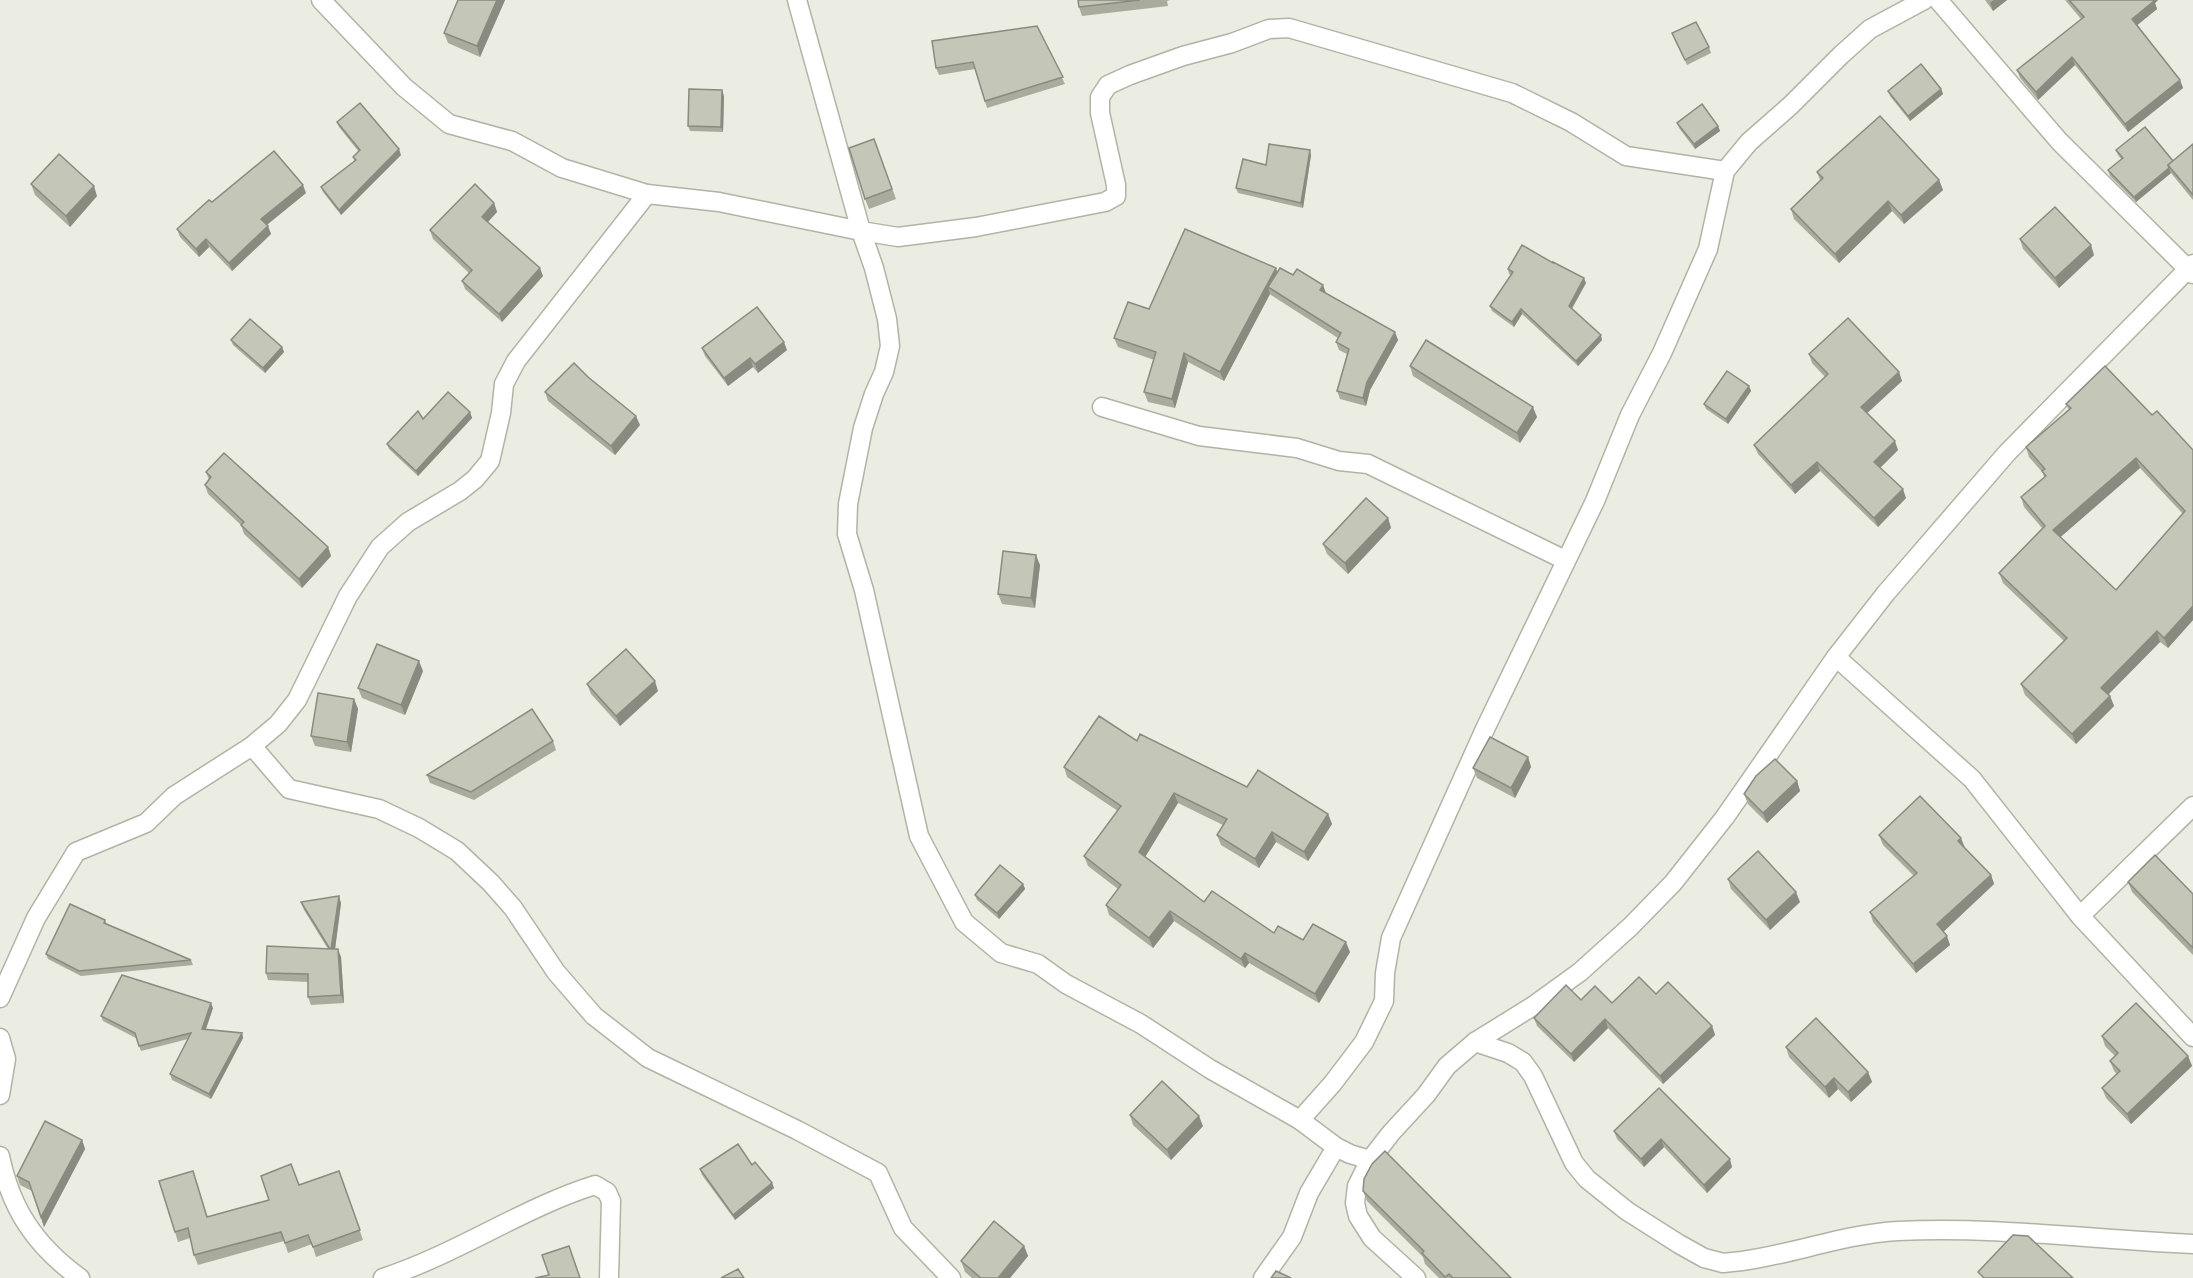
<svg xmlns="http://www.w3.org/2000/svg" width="2193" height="1278" font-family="'Titillium Web',sans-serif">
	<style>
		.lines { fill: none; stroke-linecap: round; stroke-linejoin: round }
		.minor-casing { stroke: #b0b4a4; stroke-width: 21 }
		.minor { stroke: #fff; stroke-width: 18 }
		.wall { fill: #a9ab9d; fill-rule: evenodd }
		.shaded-wall { fill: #898b80 }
		.building { fill: #c4c7b7; stroke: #898b80; stroke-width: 1.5; fill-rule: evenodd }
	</style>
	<rect width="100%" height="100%" fill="#ebece2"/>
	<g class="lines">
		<defs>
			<g id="minor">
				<path d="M321 0 404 87 449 124 512 141 562 168 647 194 719 202 861 231 898 237 976 227 1105 202 1116 196V185L1100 113V97L1108 85 1130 75 1183 56 1232 43 1269 29 1289 28 1512 93 1571 122 1626 156 1725 171"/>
				<path d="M797 0 861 231 874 268 887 319 890 346 884 372 874 394 863 428 848 504 847 534 864 590 919 836 964 922 1001 953 1038 964 1066 984 1141 1024 1210 1069 1300 1120 1336 1147 1350 1154 1370 1160"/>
				<path d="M1938 0 2059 141 2193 274"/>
				<path d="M1102 407 1199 436 1297 448 1339 461 1368 464 1565 560"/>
				<path d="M1836 657 1972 779 2080 916 2193 1037"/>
				<path d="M252 746 289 789 379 809 419 828 457 851 491 883 513 908 556 972 594 1016 648 1058 797 1130 878 1173 903 1228 951 1278"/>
				<path d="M2080 916 2193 806"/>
				<path d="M0 998 36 918 76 852 146 823 174 796 252 746 278 724 297 700 348 596 380 547 408 522 460 491 475 479 490 461 501 413 504 384 516 361 647 194"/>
				<path d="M0 1038 6 1059 0 1095"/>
				<path d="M1475 1042 1508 1053 1523 1062 1533 1076 1574 1163 1587 1179 1627 1211 1679 1244 1704 1258 1723 1263 1742 1261C1794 1254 1844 1234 1898 1231 1995 1226 2096 1240 2193 1244"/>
				<path d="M1300 1120 1333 1083 1364 1042 1384 1001 1385 973 1391 938 1485 729 1595 501 1630 415 1662 353 1708 249 1725 171 1749 142 1791 105 1841 55 1870 29 1924 0"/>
				<path d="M0 1156C11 1210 36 1246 80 1278"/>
				<path d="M383 1278C457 1254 522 1208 595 1185L607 1192 611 1201 609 1278"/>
				<path d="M1263 1278 1292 1237 1309 1193 1336 1147"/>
				<path d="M1416 1278 1372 1238 1358 1216 1355 1203 1357 1186 1370 1160 1391 1133 1426 1095 1447 1066 1475 1042 1533 1006 1580 972 1630 927 1673 883 1725 817 1836 657 1886 593 2007 453 2193 264"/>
			</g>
		</defs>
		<use href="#minor" class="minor-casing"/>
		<use href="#minor" class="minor"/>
	</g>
	<g class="wall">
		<path d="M458 0H505L480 57 448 43 444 33Z"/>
		<path d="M1078 0H1170L1167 1 1168 6 1082 16 1079 7Z"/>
		<path d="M1985 0H2007L1993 11Z"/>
		<path d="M2065 0H2158L2155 3 2157 9 2137 25 2180 80 2183 88 2128 132 2075 65 2038 100 2020 78 2017 70 2081 19Z"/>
		<path d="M1037 26 1065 84 987 108 975 69 939 75 936 68Z"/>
		<path d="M1672 33 1709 47 1711 53 1687 65Z"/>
		<path d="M1941 89 1943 94 1910 121 1890 96 1888 91Z"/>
		<path d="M724 96 723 132 690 131 688 126Z"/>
		<path d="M337 122 401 155 341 215 323 192 321 187 355 162 353 157 359 152 339 127Z"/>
		<path d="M1677 123 1718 126 1720 131 1695 149 1679 128Z"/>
		<path d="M874 139 896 199 869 209 865 199Z"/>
		<path d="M2193 144V200L2171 173 2136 202 2110 176 2108 170 2122 160 2118 155 2116 150 2173 161Z"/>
		<path d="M1311 155 1303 208 1238 193 1236 188Z"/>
		<path d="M1817 172 1939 180 1943 190 1904 224 1892 211 1839 263 1794 219 1791 209 1820 180Z"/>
		<path d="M31 184 97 196 70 227 35 195Z"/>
		<path d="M306 193 267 225 271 234 232 271 209 247 199 257 180 237 177 229 212 202Z"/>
		<path d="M494 203 497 212 488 222 543 276 502 322 465 289 462 281 469 273 433 239 430 230Z"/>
		<path d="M2020 239 2094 255 2059 288 2023 249Z"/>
		<path d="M1553 263 1586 283 1572 309 1602 340 1578 366 1522 314 1514 327 1492 311 1490 306 1511 275 1509 274 1508 269Z"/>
		<path d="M1277 272 1326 293V294L1398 340 1370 390 1366 406 1340 399 1337 391 1347 354 1339 350 1336 342 1338 338 1271 295 1270 294 1224 381 1188 362 1175 408 1148 402 1144 392 1154 360 1118 347 1114 338 1149 309Z"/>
		<path d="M231 340 282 347 284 352 265 373 233 345Z"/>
		<path d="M702 348 787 350 758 373 753 367 728 386 705 356Z"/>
		<path d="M1809 354 1899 372 1902 381 1867 413 1898 450 1880 468 1906 498 1878 527 1820 471 1795 494 1758 454 1754 445 1825 377 1812 363Z"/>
		<path d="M1410 366 1537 417 1520 443 1413 376Z"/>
		<path d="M588 377 640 425 615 455 548 401 545 392Z"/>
		<path d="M1749 386 1751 391 1728 424 1706 409 1704 404Z"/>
		<path d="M2066 404 2152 415 2193 450V620L2168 648 2160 642 2108 694 2110 696 2114 706 2076 744 2025 695 2021 684 2064 641 2003 583 1999 573 2042 528 2024 507 2021 497 2044 477 2043 473 2029 457 2026 447 2069 410ZM2140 468 2183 514 2116 590 2060 537Z"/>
		<path d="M470 412 472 418 418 476 389 449 387 444 423 419Z"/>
		<path d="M206 472 328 547 331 556 302 588 244 534 241 525 208 494 205 485 209 480Z"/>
		<path d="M1388 518 1391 528 1348 574 1327 554 1323 544Z"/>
		<path d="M1040 565 1035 608 1002 604 998 594Z"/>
		<path d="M423 671 405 715 362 698 358 688Z"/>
		<path d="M587 684 658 691 620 726 591 694Z"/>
		<path d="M354 699 358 709 351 752 315 746 311 736Z"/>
		<path d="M553 741 556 750 474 800 430 783 427 775Z"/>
		<path d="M1137 741 1247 787 1328 814 1332 824 1308 861 1276 842 1259 868 1221 845 1217 835 1223 825 1178 803 1145 857 1204 902 1274 933 1350 952 1319 1003 1249 963 1245 968 1174 921 1153 948 1109 915 1106 905 1118 889 1088 866 1084 856 1118 811 1067 777 1064 767Z"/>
		<path d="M1528 757 1531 767 1515 798 1477 778 1473 768Z"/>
		<path d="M1797 781 1800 791 1767 823 1748 804 1744 794Z"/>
		<path d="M1879 835 1964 848 1991 875 1994 884 1943 932 1950 945 1916 973 1873 922 1870 912 1914 876 1883 845Z"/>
		<path d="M1728 879 1800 902 1770 930 1731 889Z"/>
		<path d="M2128 882 2193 894V955L2132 892Z"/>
		<path d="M1023 884 1025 889 999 919 977 900 975 895Z"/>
		<path d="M301 902 341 903 335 949 341 957 344 1003 311 1005 308 997V982L268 980 266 973 328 949 304 910Z"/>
		<path d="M105 920 107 924 191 960 193 965 81 976 48 959 46 954Z"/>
		<path d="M1656 994 1712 1026 1715 1035 1663 1084 1608 1028 1574 1062 1537 1026 1534 1018 1581 1000 1612 1003Z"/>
		<path d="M213 1008 206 1029 242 1033 243 1038 211 1099 172 1080 170 1074 188 1039 141 1051 136 1038 103 1021 101 1016Z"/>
		<path d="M2102 1036 2188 1056 2192 1066 2131 1124 2106 1098 2102 1088 2117 1074 2114 1071 2110 1061 2115 1056 2105 1046Z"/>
		<path d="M1786 1047 1868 1072 1872 1082 1851 1102 1838 1089 1829 1098 1789 1057Z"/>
		<path d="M1659 1088 1732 1167 1707 1193 1664 1147 1644 1167 1617 1139 1614 1131Z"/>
		<path d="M1130 1115 1203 1126 1171 1160 1133 1125Z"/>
		<path d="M82 1140 85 1149 44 1227 32 1191 20 1185 17 1176Z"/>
		<path d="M752 1165 772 1183 774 1188 735 1220 702 1175 700 1169Z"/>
		<path d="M339 1171 363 1240 316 1257 312 1244 288 1253 284 1241 198 1265 194 1255 190 1238 178 1242 175 1232 196 1180 207 1217 269 1200 299 1185Z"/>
		<path d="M1363 1191 1511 1278H1439L1425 1264 1423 1257 1367 1201Z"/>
		<path d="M1024 1246 1028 1256 1010 1278H972L965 1272 961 1261Z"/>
	</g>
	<g class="shaded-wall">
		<path d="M497 0H505L480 57 477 46Z"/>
		<path d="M1994 0H2007L1993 11 1990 3Z"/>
		<path d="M2152 0H2158L2155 3 2157 9 2135 27 2132 19Z"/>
		<path d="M2072 57 2075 65 2038 100 2036 92Z"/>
		<path d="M2180 80 2183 88 2128 132 2125 124Z"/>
		<path d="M1941 89 1943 94 1910 121 1908 116Z"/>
		<path d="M722 90 724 96 723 132 721 127Z"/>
		<path d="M1718 126 1720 131 1695 149 1694 144Z"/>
		<path d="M399 149 401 155 341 215 339 210Z"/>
		<path d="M1310 150 1311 155 1303 208 1301 203Z"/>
		<path d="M2169 168 2171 173 2136 202 2134 197Z"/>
		<path d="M1939 180 1943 190 1904 224 1901 215Z"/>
		<path d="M303 185 306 193 264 227 261 219Z"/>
		<path d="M94 186 97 196 70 227 66 216Z"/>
		<path d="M1888 201 1892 211 1839 263 1835 254Z"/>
		<path d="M494 203 497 212 485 225 482 217Z"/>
		<path d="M268 226 271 234 232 271 229 263Z"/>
		<path d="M206 239 209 247 199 257 196 249Z"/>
		<path d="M2091 245 2094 255 2059 288 2055 278Z"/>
		<path d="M540 268 543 276 502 322 499 314Z"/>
		<path d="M1276 268 1279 277 1268 287 1270 294 1224 381 1220 372Z"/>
		<path d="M1584 278 1586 283 1570 311 1569 306Z"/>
		<path d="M1323 285 1326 293 1323 298 1320 290Z"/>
		<path d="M1521 309 1522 314 1514 327 1512 322Z"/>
		<path d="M1395 332 1398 340 1370 390 1366 406 1363 398 1367 382Z"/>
		<path d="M1601 335 1602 340 1578 366 1576 361Z"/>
		<path d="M784 342 787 350 758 373 755 364Z"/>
		<path d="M282 347 284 352 265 373 263 368Z"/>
		<path d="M1184 353 1188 362 1175 408 1172 399Z"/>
		<path d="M750 358 753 367 728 386 724 378Z"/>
		<path d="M1899 372 1902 381 1864 416 1861 407Z"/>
		<path d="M1749 386 1751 391 1728 424 1726 419Z"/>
		<path d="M1533 407 1537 417 1520 443 1517 433Z"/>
		<path d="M470 412 472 418 418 476 416 471Z"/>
		<path d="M636 416 640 425 615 455 611 446Z"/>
		<path d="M1895 441 1898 450 1877 471 1874 462Z"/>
		<path d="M2136 458 2140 468 2056 541 2053 530Z"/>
		<path d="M1817 462 1820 471 1795 494 1791 485Z"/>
		<path d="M1903 489 1906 498 1878 527 1874 518Z"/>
		<path d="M1388 518 1391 528 1348 574 1345 563Z"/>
		<path d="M328 547 331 556 302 588 299 579Z"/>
		<path d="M1036 555 1040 565 1035 608 1031 598Z"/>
		<path d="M2193 606V620L2168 648 2164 638Z"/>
		<path d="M2157 631 2160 642 2105 698 2101 688Z"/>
		<path d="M419 661 423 671 405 715 401 705Z"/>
		<path d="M655 681 658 691 620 726 616 716Z"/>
		<path d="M2110 696 2114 706 2076 744 2072 734Z"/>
		<path d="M354 699 358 709 351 752 347 742Z"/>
		<path d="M1528 757 1531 767 1515 798 1511 788Z"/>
		<path d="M1797 781 1800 791 1767 823 1763 813Z"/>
		<path d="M1174 793 1178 803 1142 862 1139 852Z"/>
		<path d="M1328 814 1332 824 1308 861 1304 852Z"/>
		<path d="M1272 832 1276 842 1259 868 1255 859Z"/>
		<path d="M1961 838 1965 848 1958 841Z"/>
		<path d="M1991 875 1994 884 1941 934 1937 924Z"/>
		<path d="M1023 884 1025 889 999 919 997 913Z"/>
		<path d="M1796 892 1800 902 1770 930 1766 920Z"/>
		<path d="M339 896 341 903 334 957 331 949Z"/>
		<path d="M1170 911 1174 921 1153 948 1149 938Z"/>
		<path d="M1947 936 1950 945 1916 973 1913 964Z"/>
		<path d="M1346 942 1350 952 1319 1003 1315 994Z"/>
		<path d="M338 949 341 957 344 1003 341 995Z"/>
		<path d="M1245 953 1249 963 1245 968 1241 959Z"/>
		<path d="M211 1003 213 1008 204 1034 202 1029Z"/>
		<path d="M1605 1019 1608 1028 1574 1062 1571 1054Z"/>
		<path d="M1712 1026 1715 1035 1663 1084 1660 1076Z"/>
		<path d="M242 1033 243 1038 211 1099 209 1094Z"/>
		<path d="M2188 1056 2192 1066 2131 1124 2127 1114Z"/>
		<path d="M1868 1072 1872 1082 1851 1102 1848 1092Z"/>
		<path d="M1834 1078 1838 1089 1829 1098 1825 1087Z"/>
		<path d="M1199 1116 1203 1126 1171 1160 1167 1150Z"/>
		<path d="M1661 1139 1664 1147 1644 1167 1641 1159Z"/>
		<path d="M82 1140 85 1149 44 1227 41 1217Z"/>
		<path d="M1730 1159 1732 1167 1707 1193 1704 1185Z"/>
		<path d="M772 1183 774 1188 735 1220 733 1215Z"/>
		<path d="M1024 1246 1028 1256 1010 1278H998Z"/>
	</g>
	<g class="building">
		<path d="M458 0H497L477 46 444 33Z"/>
		<path d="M1078 0H1140L1079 7Z"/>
		<path d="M2069 0H2154V1L2132 19 2180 80 2125 124 2072 57 2036 92 2017 70 2084 17Z"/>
		<path d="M1696 22 1709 47 1685 60 1672 33Z"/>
		<path d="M1037 26 1063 77 985 101 973 62 936 68 932 41Z"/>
		<path d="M1921 64 1941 89 1908 116 1888 91Z"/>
		<path d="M689 89 722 90 721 127 688 126Z"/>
		<path d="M360 103 399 149 339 210 321 187 356 160 353 157 360 150 337 122Z"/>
		<path d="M1702 104 1718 126 1694 144 1677 123Z"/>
		<path d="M1880 116 1939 180 1901 215 1888 201 1835 254 1791 209 1823 178 1817 172Z"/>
		<path d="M2145 127 2173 161 2168 165 2169 168 2134 197 2108 170 2123 158 2116 150Z"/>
		<path d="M874 139 892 189 865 199 849 148Z"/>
		<path d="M1269 144 1310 150 1301 203 1236 188 1243 159 1266 165Z"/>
		<path d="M2193 144V195L2168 165Z"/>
		<path d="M274 151 303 185 261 219 268 226 229 263 206 239 196 249 177 229 209 200 212 202Z"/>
		<path d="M59 154 94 186 66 216 31 184Z"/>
		<path d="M475 184 494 203 482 217 540 268 499 314 462 281 472 270 430 230Z"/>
		<path d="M2055 207 2091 245 2055 278 2020 239Z"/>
		<path d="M1185 229 1276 268 1220 372 1184 353 1172 399 1144 392 1156 352 1114 338 1128 302 1149 309Z"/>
		<path d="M1522 245 1553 263V262L1584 278 1569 306 1601 335 1576 361 1521 309 1512 322 1490 306 1513 272 1508 269Z"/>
		<path d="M1280 268 1293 275 1297 269 1323 285 1320 290 1395 332 1367 382 1363 398 1337 391 1349 349 1336 342 1341 333 1268 287Z"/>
		<path d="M757 307 784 342 755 364 750 358 724 378 702 348Z"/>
		<path d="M1848 318 1899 372 1861 407 1895 441 1874 462 1903 489 1874 518 1817 462 1791 485 1754 445 1828 374 1809 354Z"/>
		<path d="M250 319 282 347 263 368 231 340Z"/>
		<path d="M1426 340 1533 407 1517 433 1410 366Z"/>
		<path d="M574 363 588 377 636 416 611 446 545 392Z"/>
		<path d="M2105 366 2152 415 2157 411 2193 450V606L2164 638 2157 631 2101 688 2110 696 2072 734 2021 684 2067 638 1999 573 2045 526 2021 497 2046 476 2042 471 2045 469 2026 447 2071 408 2066 404ZM2136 458 2185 511 2116 590 2053 530Z"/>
		<path d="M1727 371 1749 386 1726 419 1704 404Z"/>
		<path d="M448 392 470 412 416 471 387 444 418 411 423 419Z"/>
		<path d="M224 453 328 547 299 579 241 525 244 522 205 485 211 477 206 472Z"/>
		<path d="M1366 498 1388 518 1345 563 1323 544Z"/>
		<path d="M1003 551 1036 555 1031 598 998 594Z"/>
		<path d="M377 644 419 661 401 705 358 688Z"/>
		<path d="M626 649 655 681 616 716 587 684Z"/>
		<path d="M318 693 354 699 347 742 311 736Z"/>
		<path d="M532 709 553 741 471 792 427 775Z"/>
		<path d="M1099 716 1137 741 1140 734 1247 787 1258 770 1328 814 1304 852 1272 832 1255 859 1217 835 1227 819 1174 793 1139 852 1204 902 1212 891 1274 933 1278 926 1303 940 1313 924 1346 942 1315 994 1245 953 1241 959 1170 911 1149 938 1106 905 1121 885 1084 856 1121 806 1064 767Z"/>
		<path d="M1490 737 1528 757 1511 788 1473 768Z"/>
		<path d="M1775 759 1797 781 1763 813 1744 794 1756 776Z"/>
		<path d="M1920 796 1961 838 1958 841 1991 875 1937 924 1947 936 1913 964 1870 912 1917 873 1879 835Z"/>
		<path d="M1758 851 1796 892 1766 920 1728 879Z"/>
		<path d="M2155 855 2193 894V948L2128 882Z"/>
		<path d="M1000 865 1023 884 997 913 975 895Z"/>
		<path d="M339 896 331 949H338L341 995 308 997V974L266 973 267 946 330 949 301 902Z"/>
		<path d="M70 904 105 920 104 923 191 960 79 971 46 954Z"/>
		<path d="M122 975 211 1003 202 1029 242 1033 209 1094 170 1074 191 1033 139 1046 135 1033 101 1016Z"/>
		<path d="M1639 977 1656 994 1668 982 1712 1026 1660 1076 1605 1019 1571 1054 1534 1018 1566 985 1581 1000 1595 986 1612 1003Z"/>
		<path d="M2136 1003 2188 1056 2127 1114 2102 1088 2120 1071 2110 1061 2118 1053 2102 1036Z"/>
		<path d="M1816 1018 1868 1072 1848 1092 1834 1078 1825 1087 1786 1047Z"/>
		<path d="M1162 1081 1199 1116 1167 1150 1130 1115Z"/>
		<path d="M1659 1088 1730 1159 1704 1185 1661 1139 1641 1159 1614 1131Z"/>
		<path d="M45 1121 82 1140 41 1217 29 1182 17 1176Z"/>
		<path d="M738 1144 752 1165 755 1162 772 1183 733 1215 700 1169Z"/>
		<path d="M1385 1151 1511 1278H1453L1449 1274 1445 1277 1422 1253 1424 1251 1363 1191 1364 1179 1372 1164Z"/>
		<path d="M291 1164 299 1185 339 1171 360 1230 313 1247 308 1235 285 1243 281 1232 194 1255 188 1228 175 1232 159 1181 193 1171 207 1217 269 1200 261 1176Z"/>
		<path d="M994 1221 1024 1246 998 1278H981L961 1261Z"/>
		<path d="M2013 1235 2028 1236 2073 1278H1984L1978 1272Z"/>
		<path d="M569 1246 580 1278H535L549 1275 542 1255Z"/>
		<path d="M738 1269 744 1278H721Z"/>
		<path d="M1276 1271 1291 1278H1271Z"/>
	</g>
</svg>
